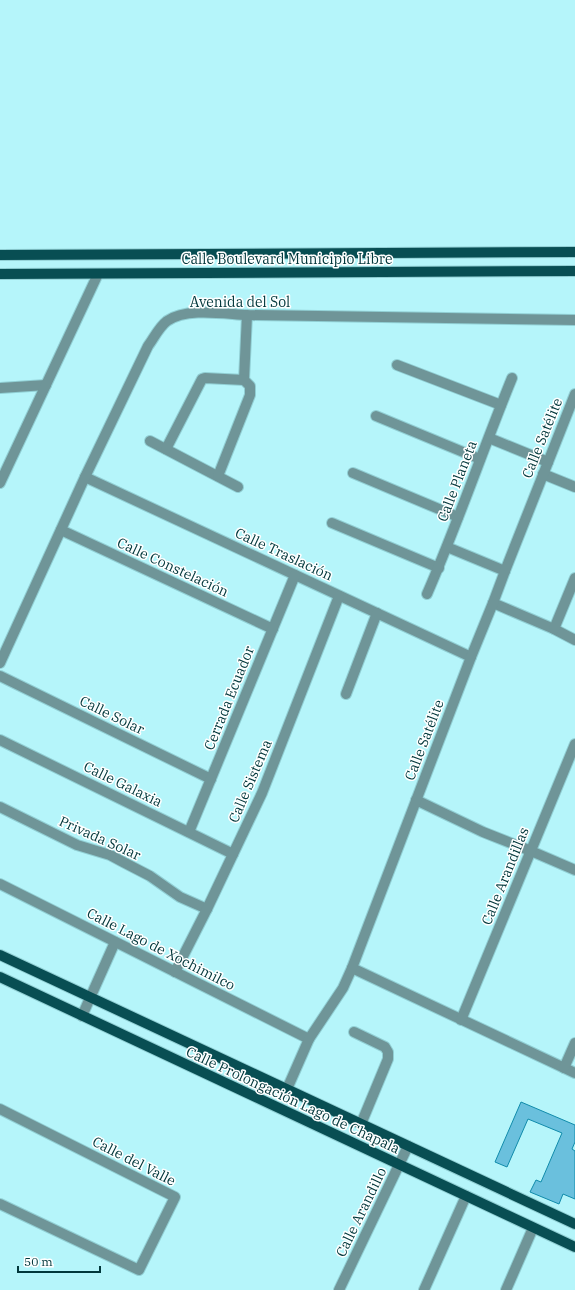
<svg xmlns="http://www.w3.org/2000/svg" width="575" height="1290" font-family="'IBM Plex Serif',serif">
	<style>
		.building { fill: #6ac0dd; stroke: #108bab }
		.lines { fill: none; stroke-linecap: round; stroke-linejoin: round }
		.minor-casing { stroke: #91cfd4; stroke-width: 12 }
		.major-casing { stroke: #91cfd4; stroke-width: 12 }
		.minor { stroke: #6f9598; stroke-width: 10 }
		.major { stroke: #084e53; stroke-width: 10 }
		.labels { text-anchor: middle; stroke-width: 3; stroke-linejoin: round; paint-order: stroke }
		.street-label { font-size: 14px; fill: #00373b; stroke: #fff }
	</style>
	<rect width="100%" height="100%" fill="#b5f5fa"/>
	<path class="building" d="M521 1102 575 1125V1142L572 1149 575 1151V1199L563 1194 559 1204 530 1192 536 1180 541 1182 562 1133 528 1119 507 1167 495 1162Z"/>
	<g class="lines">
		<defs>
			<g id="minor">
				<path d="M397 365 501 405"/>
				<path d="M244 380 247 315"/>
				<path d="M0 388 46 385"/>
				<path d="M376 416 480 459"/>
				<path d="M489 438 548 462"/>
				<path d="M150 441 238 487"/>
				<path d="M166 449 202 379 205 378 244 380 250 386V395L218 476"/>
				<path d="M353 473 458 517"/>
				<path d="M543 474 575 487"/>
				<path d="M85 477 471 657"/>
				<path d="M0 483 98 274"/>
				<path d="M332 523 439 568"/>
				<path d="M61 530 273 629"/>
				<path d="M447 547 505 571"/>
				<path d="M427 594C458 523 483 449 512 378"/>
				<path d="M493 603 554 629 575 640"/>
				<path d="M554 629 575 578"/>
				<path d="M0 663 85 477 148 346C154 338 159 327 167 321 187 307 225 314 247 315L575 320"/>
				<path d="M0 676 211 779"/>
				<path d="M346 694 377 613"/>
				<path d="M0 740 233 854"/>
				<path d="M416 800 483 832 531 851 575 870"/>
				<path d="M0 807 77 845 110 855 123 862 150 876 180 897 207 909"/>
				<path d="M189 832 295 575"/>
				<path d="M0 884 309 1039"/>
				<path d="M352 968 575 1073"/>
				<path d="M175 972 207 909 262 793 339 596"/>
				<path d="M82 1016 115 942"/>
				<path d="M461 1020 575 744"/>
				<path d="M354 1032 385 1047 388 1052V1059L361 1124"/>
				<path d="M564 1068 575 1043"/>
				<path d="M287 1089 309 1039 343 988 352 968 471 657 493 603 505 571 575 394"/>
				<path d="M0 1109 175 1197 139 1270 0 1204"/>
				<path d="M339 1290 408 1146"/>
				<path d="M424 1290 466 1196"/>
				<path d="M506 1290 533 1228"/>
			</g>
			<g id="major">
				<path d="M0 255 575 252"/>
				<path d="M0 274 575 271"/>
				<path d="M0 955 575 1224"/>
				<path d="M0 977 575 1247"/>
			</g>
		</defs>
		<use href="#minor" class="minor-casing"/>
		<use href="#major" class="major-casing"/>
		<use href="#minor" class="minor"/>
		<use href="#major" class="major"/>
	</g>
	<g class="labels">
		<g class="street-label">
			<text x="287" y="264">Calle Boulevard Municipio Libre</text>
			<text x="240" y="307">Avenida del Sol</text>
			<text transform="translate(542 438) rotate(-68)" y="5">Calle Satélite</text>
			<text transform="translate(457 481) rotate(-69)" y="5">Calle Planeta</text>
			<text transform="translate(284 554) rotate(25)" y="5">Calle Traslación</text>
			<text transform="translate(173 567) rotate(25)" y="5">Calle Constelación</text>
			<text transform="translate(229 698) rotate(-68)" y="5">Cerrada Ecuador</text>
			<text transform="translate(112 715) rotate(26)" y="5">Calle Solar</text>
			<text transform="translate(424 740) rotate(-69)" y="5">Calle Satélite</text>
			<text transform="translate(250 781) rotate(-67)" y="5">Calle Sistema</text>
			<text transform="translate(123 784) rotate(26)" y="5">Calle Galaxia</text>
			<text transform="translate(100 838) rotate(24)" y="5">Privada Solar</text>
			<text transform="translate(505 876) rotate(-68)" y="5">Calle Arandillas</text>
			<text transform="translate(161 949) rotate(27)" y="5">Calle Lago de Xochimilco</text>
			<text transform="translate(293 1100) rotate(25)" y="5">Calle Prolongación Lago de Chapala</text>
			<text transform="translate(134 1161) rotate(27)" y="5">Calle del Valle</text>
			<text transform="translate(361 1212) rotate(-64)" y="5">Calle Arandillo</text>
		</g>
	</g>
	<path d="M18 1266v6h82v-6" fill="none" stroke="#00373b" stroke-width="2"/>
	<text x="24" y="1266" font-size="12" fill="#00373b" stroke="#ffffff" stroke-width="3" paint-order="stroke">50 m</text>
</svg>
